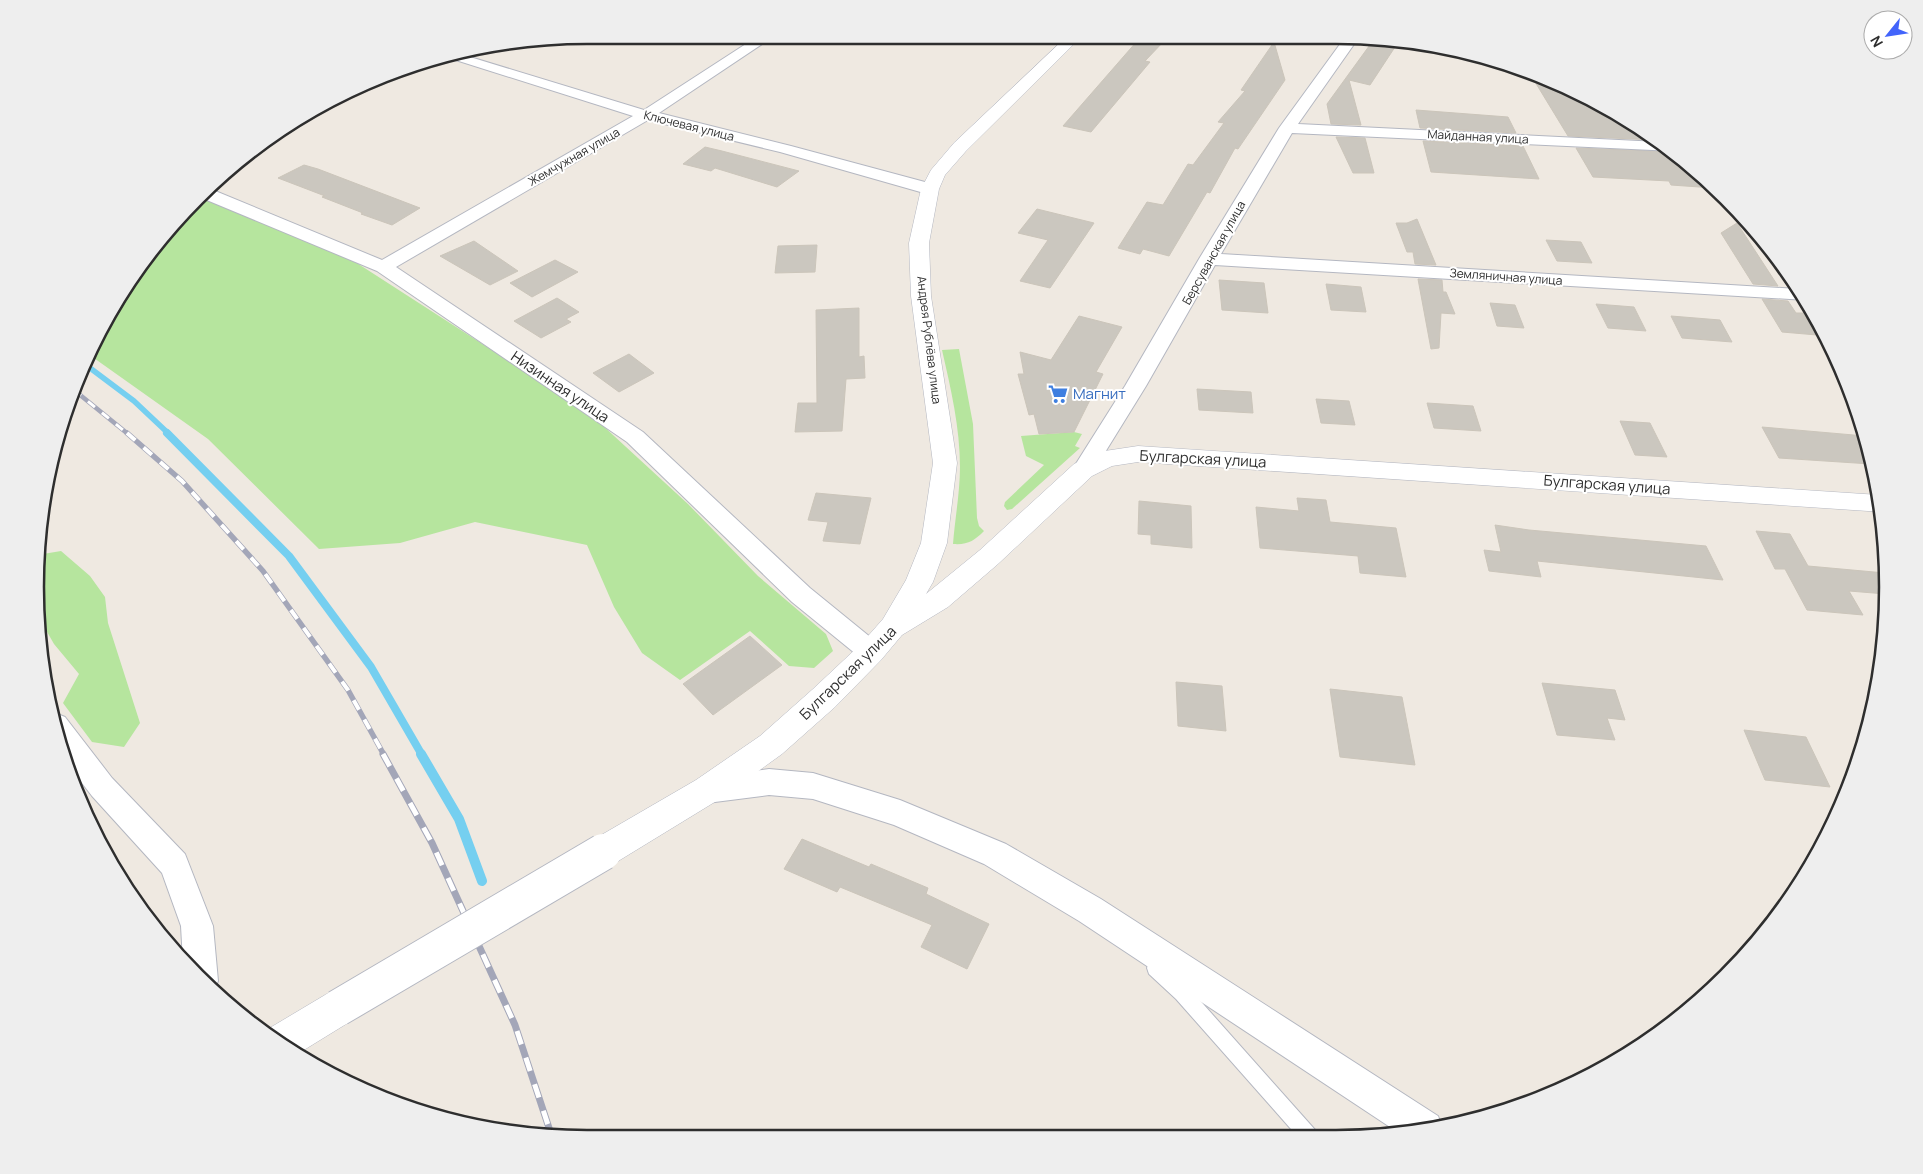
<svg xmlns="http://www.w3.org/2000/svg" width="1923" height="1174" font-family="Manrope,sans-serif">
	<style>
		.green { fill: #b6e59e }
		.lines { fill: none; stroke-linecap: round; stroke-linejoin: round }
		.stream-far2 { stroke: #75cff0; stroke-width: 5.5 }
		.stream-far1 { stroke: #75cff0; stroke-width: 8 }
		.stream { stroke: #75cff0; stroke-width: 10 }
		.building { fill: #cbc7bf; stroke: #cbc5ba }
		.service-casing { stroke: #b4b7c1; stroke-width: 2 }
		.minor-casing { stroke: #b4b7c1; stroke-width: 2 }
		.tertiary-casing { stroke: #b4b7c1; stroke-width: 1 }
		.service { fill: #fff; fill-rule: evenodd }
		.minor { fill: #fff; fill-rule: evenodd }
		.tertiary { fill: #fff; fill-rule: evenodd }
		.rail-far2-casing { stroke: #a3a6b8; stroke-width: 4.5 }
		.rail-far1-casing { stroke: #a3a6b8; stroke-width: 5.5 }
		.rail-casing { stroke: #a3a6b8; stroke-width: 7 }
		.rail-far2 { stroke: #fff; stroke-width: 3; stroke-dasharray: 9; stroke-linecap: butt }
		.rail-far1 { stroke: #fff; stroke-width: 4; stroke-dasharray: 11; stroke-linecap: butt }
		.rail { stroke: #fff; stroke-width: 5; stroke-dasharray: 14; stroke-linecap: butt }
		.tertiary-bridge-casing { stroke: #b4b7c1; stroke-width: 38; stroke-linecap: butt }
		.tertiary-bridge { stroke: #fff; stroke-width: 36 }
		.labels { text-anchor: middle; stroke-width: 4; stroke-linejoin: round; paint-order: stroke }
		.far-street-label { font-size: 12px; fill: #2e2e2e; stroke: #fff }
		.street-label { font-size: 15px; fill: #2e2e2e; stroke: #fff }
		.shop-label { font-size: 15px; fill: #366cbe; stroke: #fff; text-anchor: start }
		.rim { fill: none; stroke: #2e2e2e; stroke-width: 2.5 }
	</style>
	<rect width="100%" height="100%" fill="#efe9e1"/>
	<g class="green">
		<path d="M200 194 346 256 588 412 688 504 758 576 826 634 833 651 814 668 789 666 750 631 680 680 642 653 614 607 587 545 475 522 400 543 319 549 208 439 91 356 128 280Z"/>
		<path d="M959 349 973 424 977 518 979 526 984 531C974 541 968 545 953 544 955 518 960 492 960 467 960 428 951 389 942 350Z"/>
		<path d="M1074 432 1082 434 1075 446 1080 448 1012 509 1007 510 1004 506 1005 502 1044 465 1026 456 1021 436Z"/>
		<path d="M61 551 90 576 105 597 108 623 140 723 124 747 92 742 63 703 79 674 54 644 42 623H37L35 587 37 555Z"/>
	</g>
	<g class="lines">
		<path class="stream-far2" d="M86 365 134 401 169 434"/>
		<path class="stream-far1" d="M167 433 289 556 371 667 422 755"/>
		<path class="stream" d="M421 754 459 819 482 881"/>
	</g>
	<g class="building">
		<path d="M1138 40H1165L1145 61 1150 62 1091 132 1063 126Z"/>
		<path d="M1274 42 1285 80 1238 149 1235 148 1210 193 1207 192 1169 256 1143 249 1140 254 1118 248 1147 202 1163 205 1188 164 1193 165 1224 123 1218 122 1245 91 1241 90Z"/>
		<path d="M1372 42 1395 47 1370 85 1349 80 1361 125 1331 124 1327 104Z"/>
		<path d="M1529 72 1547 77 1656 140 1568 136Z"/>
		<path d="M1416 110 1508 117 1516 133 1420 128Z"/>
		<path d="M1336 137 1365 138 1374 173H1353Z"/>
		<path d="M1423 141 1523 146 1539 179 1431 172Z"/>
		<path d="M705 147 722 151 799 171 777 187 715 168 711 171 683 164Z"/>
		<path d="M1576 148 1675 152 1714 188 1671 185 1669 181 1593 177Z"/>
		<path d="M304 165 318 169 420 208 392 225 361 214 363 213 322 197 325 196 278 178Z"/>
		<path d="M1037 209 1094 223 1050 288 1020 281 1048 240 1018 233Z"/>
		<path d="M1417 219 1431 253 1436 265 1415 264 1413 252H1407L1396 223H1407Z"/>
		<path d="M1737 223 1778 286 1753 284 1721 233Z"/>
		<path d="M1546 240 1581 242 1592 263 1557 261Z"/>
		<path d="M474 241 518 271 490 285 440 256Z"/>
		<path d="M817 245 815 272 775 273 778 246Z"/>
		<path d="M555 260 578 272 532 297 510 283Z"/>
		<path d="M1418 279 1442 280 1443 292H1446L1455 314 1441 313 1439 348 1431 349Z"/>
		<path d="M1219 280 1264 283 1268 313 1222 310Z"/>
		<path d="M1326 284 1361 287 1366 312 1331 310Z"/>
		<path d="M557 298 579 312 566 319 571 322 541 338 514 321Z"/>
		<path d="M1762 299 1788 301 1796 313H1803L1817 335 1782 332Z"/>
		<path d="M1490 303 1515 305 1524 328 1497 326Z"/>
		<path d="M1596 304 1634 307 1646 331 1608 328Z"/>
		<path d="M859 308V357L864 356 865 378 846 379 842 431 795 432 798 403H817L816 310Z"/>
		<path d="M1079 316 1122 327 1096 372 1103 374 1074 432 1039 434 1034 414 1029 415 1018 374H1024L1020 352 1051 360Z"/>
		<path d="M1671 316 1720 320 1732 342 1682 338Z"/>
		<path d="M629 354 654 373 619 392 593 373Z"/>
		<path d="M1197 389 1251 392 1253 413 1199 410Z"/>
		<path d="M1316 399 1349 401 1355 425 1321 423Z"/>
		<path d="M1427 403 1473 406 1481 431 1434 428Z"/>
		<path d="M1620 421 1650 423 1667 457 1635 455Z"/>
		<path d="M1762 427 1865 436 1871 464 1779 458Z"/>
		<path d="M816 493 871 498 860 544 823 541 828 522 808 520Z"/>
		<path d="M1297 498 1326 500 1330 522 1396 528 1406 577 1360 573 1358 556 1260 548 1256 507 1299 511Z"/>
		<path d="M1139 501 1191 506 1192 548 1151 544V535L1138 534Z"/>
		<path d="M1495 525 1529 530 1706 546 1723 580 1537 561 1541 577 1489 571 1484 550 1501 552Z"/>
		<path d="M1756 531 1790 534 1808 566 1885 573 1886 594 1849 591 1863 615 1807 610 1785 569H1775Z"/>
		<path d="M750 636 782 665 713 715 683 684Z"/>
		<path d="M1176 682 1222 686 1226 731 1178 726Z"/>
		<path d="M1542 683 1615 690 1625 720 1607 718 1615 740 1557 735Z"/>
		<path d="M1330 689 1402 697 1415 765 1340 757Z"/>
		<path d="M1744 730 1806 737 1830 787 1765 780Z"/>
		<path d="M802 839 869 867 871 864 928 888 926 894 989 924 967 969 921 947 932 925 840 887 837 892 784 869Z"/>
	</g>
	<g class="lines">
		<defs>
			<path id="service" d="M1155 960 1161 962 1188 987 1317 1132 1320 1138 1298 1137 1176 999 1149 974 1147 968 1149 962Z"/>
			<g id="minor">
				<path d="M752 40H768L659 113 791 146 936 185 938 189 936 193H924L780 152 648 120 396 267 643 432 810 588 880 645 884 652 880 659 871 662 862 659 792 602 627 442 377 271 197 196 208 188 382 260 633 116 443 56 457 53 644 110Z"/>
				<path d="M1343 40H1357L1298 124 1659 142 1674 151 1292 133 1221 254 1798 289 1806 300 1215 265 1146 386 1091 475 1083 478 1075 475 1072 470 1125 386 1199 259 1279 128Z"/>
				<path d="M55 713 65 717 112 778 185 854 213 926 218 981 213 992 196 977 183 961 181 926 162 873 92 796 62 757 53 714Z"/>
				<path d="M769 769 813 773 900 800 1006 844 1101 899 1438 1116 1442 1126 1399 1133 1079 921 984 864 894 825 813 799 769 795 707 803 697 799 692 790 697 781 707 777Z"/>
			</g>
			<g id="tertiary">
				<path d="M1063 40H1078L966 151 945 175 939 189 929 243 931 296 957 463 947 543 933 582 926 594 980 550 1074 464 1098 452 1138 446 1879 495 1883 512 1138 462 1112 466 1092 476 998 564 948 607 902 635 881 660 835 707 782 754 718 800 615 863 603 867 591 863 586 852 591 841 696 780 760 736 813 689 861 644 883 619 906 580 921 543 933 463 911 296 909 243 921 189 931 170 954 143Z"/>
				<path d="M338 989 351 995 357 1008 351 1021 299 1053 266 1033 268 1029 325 995Z"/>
			</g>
		</defs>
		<use href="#service" class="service-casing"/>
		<use href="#minor" class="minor-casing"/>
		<use href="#tertiary" class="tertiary-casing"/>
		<use href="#service" class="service"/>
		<use href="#minor" class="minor"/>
		<use href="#tertiary" class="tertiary"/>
		<defs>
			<path id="rail-far2" d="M74 390 128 434"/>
			<path id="rail-far1" d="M127 433 182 481 263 571 348 690 384 755"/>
			<path id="rail" d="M383 754 432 843 515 1025 551 1134"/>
		</defs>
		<use href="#rail-far2" class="rail-far2-casing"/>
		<use href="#rail-far1" class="rail-far1-casing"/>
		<use href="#rail" class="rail-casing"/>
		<use href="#rail-far2" class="rail-far2"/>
		<use href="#rail-far1" class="rail-far1"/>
		<use href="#rail" class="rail"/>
		<defs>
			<path id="tertiary-bridge" d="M338 1008 603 852"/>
		</defs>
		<use href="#tertiary-bridge" class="tertiary-bridge-casing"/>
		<use href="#tertiary-bridge" class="tertiary-bridge"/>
	</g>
	<defs>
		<symbol id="supermarket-bare" viewBox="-9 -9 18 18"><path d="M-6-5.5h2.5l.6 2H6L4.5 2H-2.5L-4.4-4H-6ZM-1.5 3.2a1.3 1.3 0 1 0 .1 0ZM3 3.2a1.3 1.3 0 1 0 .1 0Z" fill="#3f7fe0" stroke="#fff" stroke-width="2.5" paint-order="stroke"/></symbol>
	</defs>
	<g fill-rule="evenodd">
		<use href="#supermarket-bare" x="1044" y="380" width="28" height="28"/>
	</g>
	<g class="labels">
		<g class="far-street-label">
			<text transform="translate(689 126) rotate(14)" y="4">Ключевая улица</text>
			<text transform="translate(1478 137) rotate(3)" y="4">Майданная улица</text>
			<text transform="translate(574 157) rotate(-30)" y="4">Жемчужная улица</text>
			<text transform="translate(1214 253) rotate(-61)" y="4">Берсуванская улица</text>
			<text transform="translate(1506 277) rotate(4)" y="4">Земляничная улица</text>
			<text transform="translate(929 340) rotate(83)" y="4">Андрея Рублёва улица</text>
		</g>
		<g class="street-label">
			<text transform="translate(560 387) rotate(34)" y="5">Низинная улица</text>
			<text transform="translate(1203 459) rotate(3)" y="5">Булгарская улица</text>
			<text transform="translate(1607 485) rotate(4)" y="5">Булгарская улица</text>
			<text transform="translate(848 673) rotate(-44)" y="5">Булгарская улица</text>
		</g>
		<g class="shop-label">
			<text x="1073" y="399">Магнит</text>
		</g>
	</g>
	<path d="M0 0H1923V1174H0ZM587 44H1336A543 543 0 0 1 1879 587V587A543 543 0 0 1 1336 1130H587A543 543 0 0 1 44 587V587A543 543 0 0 1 587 44Z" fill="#eee" fill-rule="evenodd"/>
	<path class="rim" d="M587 44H1336A543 543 0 0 1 1879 587V587A543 543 0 0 1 1336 1130H587A543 543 0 0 1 44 587V587A543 543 0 0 1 587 44Z"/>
	<g transform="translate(1888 35) rotate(240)"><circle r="24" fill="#ffffff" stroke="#ababab"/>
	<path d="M0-4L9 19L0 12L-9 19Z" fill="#4264fb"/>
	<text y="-8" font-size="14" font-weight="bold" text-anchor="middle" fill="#2e2e2e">N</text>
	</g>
</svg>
